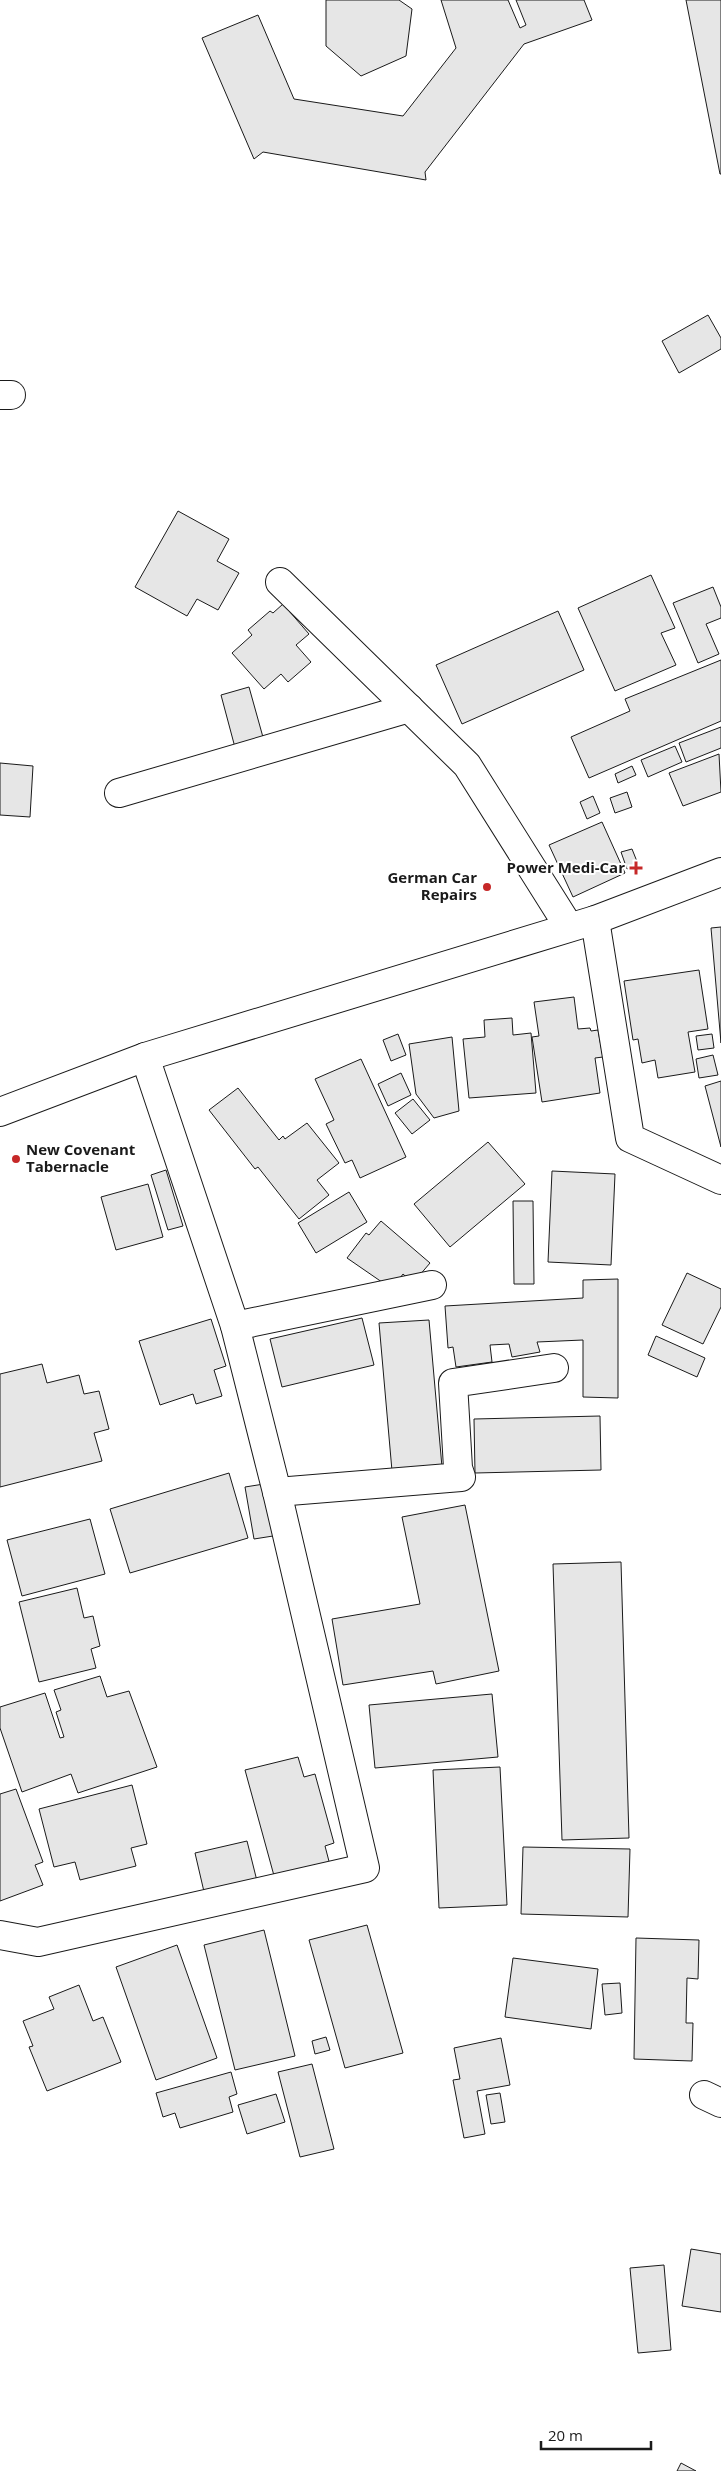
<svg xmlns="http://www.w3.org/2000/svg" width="721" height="2471" font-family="'Open Sans',sans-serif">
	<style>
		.building { fill: #e6e6e6; stroke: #1a1a1a }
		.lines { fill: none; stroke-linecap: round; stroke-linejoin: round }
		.minor-casing { stroke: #1a1a1a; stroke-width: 30 }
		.minor { stroke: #fff; stroke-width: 28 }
		.poi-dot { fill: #c62828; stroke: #fff; stroke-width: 2 }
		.labels { text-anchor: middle; stroke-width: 4; stroke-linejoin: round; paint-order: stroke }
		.poi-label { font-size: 15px; font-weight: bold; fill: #1a1a1a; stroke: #fff; text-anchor: end }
	</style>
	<rect width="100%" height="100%" fill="#fff"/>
	<g class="building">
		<path d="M326 0H399L412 9 406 56 361 76 326 46Z"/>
		<path d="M441 0H508L520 28 526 25 516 0H584L592 20 524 44 425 172 426 180 263 152 254 159 202 38 258 15 294 99 403 116 456 48Z"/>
		<path d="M686 0H721V174H720Z"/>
		<path d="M708 315 721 338V349L679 373 662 341Z"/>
		<path d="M178 511 229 539 217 561 239 573 218 610 197 599 187 616 135 587Z"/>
		<path d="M651 575 675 628 661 633 676 665 615 691 578 608Z"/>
		<path d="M713 587 721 607V618L706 624 719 654 698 663 673 603Z"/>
		<path d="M283 604 309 634 296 645 311 662 288 682 281 674 264 689 232 653 252 635 248 630 270 611 273 613Z"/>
		<path d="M558 611 584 670 462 724 436 665Z"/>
		<path d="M721 660V721L589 778 571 737 630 711 625 699Z"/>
		<path d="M249 687 266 748 237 755 221 695Z"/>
		<path d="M721 727V748L686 762 679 743Z"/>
		<path d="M675 746 682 762 648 777 641 760Z"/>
		<path d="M719 754 721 792 683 806 669 773Z"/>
		<path d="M0 763 33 766 30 817 0 815Z"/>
		<path d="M632 766 636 775 618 783 615 774Z"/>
		<path d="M627 792 632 807 615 813 610 798Z"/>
		<path d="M593 796 600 813 587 819 580 802Z"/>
		<path d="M602 822 625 873 573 897 549 845Z"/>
		<path d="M632 849 638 864 627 869 621 852Z"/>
		<path d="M721 927V1043L711 928Z"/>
		<path d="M699 970 708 1029 688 1032 695 1072 658 1078 655 1060 642 1063 638 1039 633 1040 624 981Z"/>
		<path d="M574 997 578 1029 590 1028 591 1031 598 1030 603 1057 595 1058 600 1093 542 1102 532 1037 539 1036 534 1002Z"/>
		<path d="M512 1018 513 1035 531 1033 536 1093 469 1098 463 1039 485 1037 484 1020Z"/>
		<path d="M398 1034 406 1055 391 1061 383 1040Z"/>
		<path d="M712 1034 714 1048 698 1050 696 1036Z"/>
		<path d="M452 1037 459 1111 434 1118 416 1094 409 1044Z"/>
		<path d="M713 1055 718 1075 699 1078 696 1059Z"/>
		<path d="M361 1059 406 1157 360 1178 352 1160 345 1163 326 1124 334 1120 315 1079Z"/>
		<path d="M401 1073 411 1095 388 1106 378 1084Z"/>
		<path d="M721 1081V1147L705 1086Z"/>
		<path d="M238 1088 279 1140 283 1136 285 1139 307 1123 339 1163 317 1180 329 1195 299 1219 258 1167 255 1169 209 1110Z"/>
		<path d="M413 1099 430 1120 412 1134 395 1113Z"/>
		<path d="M488 1142 525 1184 450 1247 414 1204Z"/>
		<path d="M166 1170 183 1226 168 1230 151 1175Z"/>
		<path d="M552 1171 615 1174 611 1265 548 1262Z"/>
		<path d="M148 1184 163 1237 116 1250 101 1197Z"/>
		<path d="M349 1192 367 1222 316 1253 298 1223Z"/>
		<path d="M513 1201H533L534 1284H514Z"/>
		<path d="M381 1221 430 1263 413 1283 403 1274 392 1289 347 1258 366 1233 369 1235Z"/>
		<path d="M687 1273 721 1289V1307L703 1344 662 1325Z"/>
		<path d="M618 1279V1398L583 1397V1340L537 1342 540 1352 512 1357 509 1344 490 1345 492 1362 456 1367 453 1347 448 1348 445 1306 583 1298V1280Z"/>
		<path d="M362 1318 374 1365 282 1387 270 1339Z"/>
		<path d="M211 1319 226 1366 214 1370 222 1396 196 1404 193 1394 160 1405 139 1341Z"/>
		<path d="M429 1320 442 1467 392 1471 379 1323Z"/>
		<path d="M656 1336 705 1358 697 1377 648 1355Z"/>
		<path d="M42 1364 47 1383 79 1375 84 1394 99 1391 109 1429 94 1433 102 1461 0 1487V1374Z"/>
		<path d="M600 1416 601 1470 475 1473 474 1419Z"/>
		<path d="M229 1473 248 1538 130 1573 110 1509Z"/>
		<path d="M264 1484 273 1536 254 1539 245 1487Z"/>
		<path d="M465 1505 499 1671 436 1684 433 1671 343 1685 332 1619 420 1604 402 1517Z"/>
		<path d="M90 1519 105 1574 22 1596 7 1540Z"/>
		<path d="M621 1562 629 1838 562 1840 553 1564Z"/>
		<path d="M77 1588 84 1618 93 1616 100 1646 91 1649 96 1668 39 1682 19 1602Z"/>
		<path d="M100 1676 107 1697 129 1691 157 1767 78 1793 71 1774 22 1792 0 1728V1707L45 1693 60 1738 64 1737 56 1712 61 1710 54 1690Z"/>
		<path d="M492 1694 498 1757 375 1768 369 1705Z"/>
		<path d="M298 1757 304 1777 315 1774 334 1843 325 1846 331 1869 276 1883 245 1770Z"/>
		<path d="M500 1767 507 1905 439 1908 433 1770Z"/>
		<path d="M132 1785 147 1844 131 1848 136 1866 80 1880 75 1862 54 1867 39 1809Z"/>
		<path d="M16 1789 43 1862 35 1865 43 1885 0 1901V1794Z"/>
		<path d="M247 1841 258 1885 205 1896 195 1853Z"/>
		<path d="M523 1847 630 1849 628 1917 521 1914Z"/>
		<path d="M367 1925 403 2053 345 2068 309 1940Z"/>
		<path d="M264 1930 295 2056 235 2070 204 1945Z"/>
		<path d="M636 1938 699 1940 698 1979 687 1978 686 2023H693L692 2061 634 2059Z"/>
		<path d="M177 1945 217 2058 156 2080 116 1967Z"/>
		<path d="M513 1958 598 1969 591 2029 505 2017Z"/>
		<path d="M620 1983 622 2013 605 2015 602 1984Z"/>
		<path d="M79 1985 93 2021 103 2017 121 2062 47 2091 29 2047 33 2046 23 2021 54 2009 49 1997Z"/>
		<path d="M326 2037 330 2050 315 2054 312 2041Z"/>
		<path d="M501 2038 510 2085 477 2091 485 2134 464 2138 453 2080 460 2079 454 2048Z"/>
		<path d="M312 2064 334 2149 300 2157 278 2072Z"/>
		<path d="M231 2072 237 2094 229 2097 233 2112 180 2128 175 2113 163 2117 156 2093Z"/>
		<path d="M500 2093 505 2122 491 2124 486 2095Z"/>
		<path d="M276 2094 285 2122 247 2134 238 2105Z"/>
		<path d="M691 2249 721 2254V2312L682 2306Z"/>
		<path d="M664 2265 671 2350 638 2353 630 2268Z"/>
		<path d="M681 2463 696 2471H677Z"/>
	</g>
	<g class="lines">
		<defs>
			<g id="minor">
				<path d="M0 395H11"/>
				<path d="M280 582 467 765 569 927"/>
				<path d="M119 793 409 708"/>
				<path d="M595 920 630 1138 721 1180"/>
				<path d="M0 1112 145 1057 595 920 721 872"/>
				<path d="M235 1326 432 1285"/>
				<path d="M277 1492 461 1477 458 1468 453 1383 554 1368"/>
				<path d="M0 1935 38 1942 365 1868 277 1492 235 1326 145 1057"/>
				<path d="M704 2095 721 2103"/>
			</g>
		</defs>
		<use href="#minor" class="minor-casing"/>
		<use href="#minor" class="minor"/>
	</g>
	<g class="poi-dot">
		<path d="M633.5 860.5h5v5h5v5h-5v5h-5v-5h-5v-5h5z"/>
		<circle cx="487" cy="887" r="5"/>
		<circle cx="16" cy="1159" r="5"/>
	</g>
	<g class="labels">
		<g class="poi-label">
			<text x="625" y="873">Power Medi-Car</text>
			<text x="477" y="883">German Car<tspan x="477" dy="17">Repairs</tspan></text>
			<text x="26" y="1155" text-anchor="start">New Covenant<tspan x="26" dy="17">Tabernacle</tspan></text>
		</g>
	</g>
	<path d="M541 2441v8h110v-8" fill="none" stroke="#1a1a1a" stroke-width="2.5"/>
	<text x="548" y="2441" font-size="15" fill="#1a1a1a" stroke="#ffffff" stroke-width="4" paint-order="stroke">20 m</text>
</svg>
